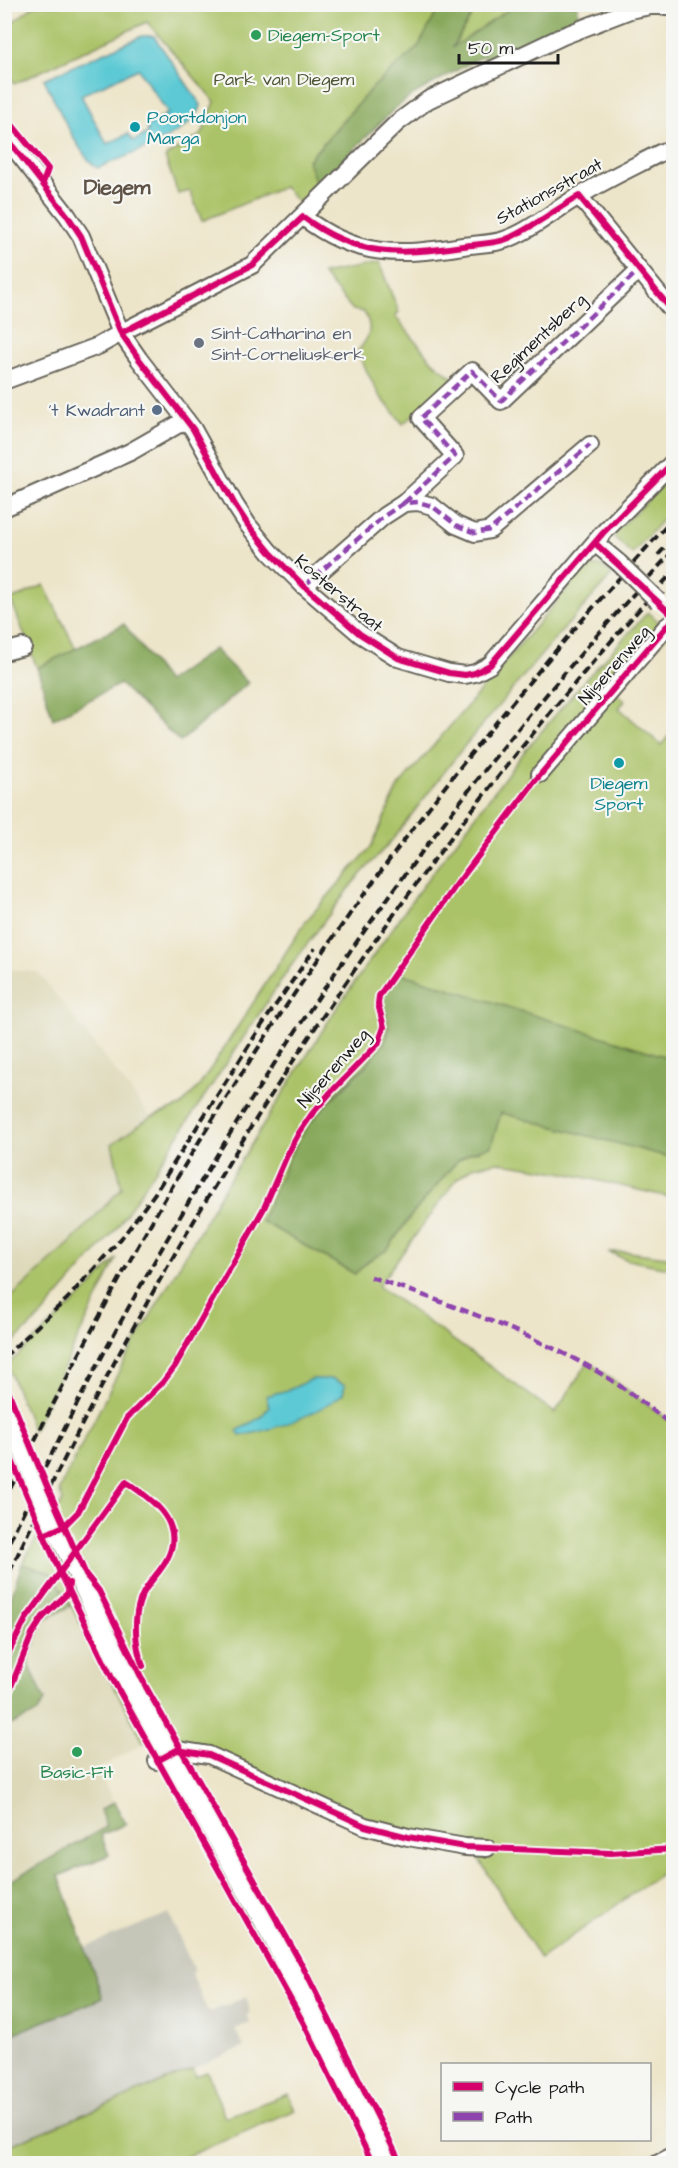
<svg xmlns="http://www.w3.org/2000/svg" width="678" height="2168" font-family="'Architects Daughter',sans-serif">
	<style>
		.built { fill: #ddd8b7 }
		.industrial { fill: #c5c5b8 }
		.green { fill: #abc368; stroke: #647042; stroke-width: 1.5 }
		.forest { fill: #88a95c; stroke: #52623c; stroke-width: 1.5 }
		.water { fill: #5cc9d4; stroke: #3c7278; stroke-width: 1.5; fill-rule: evenodd }
		.lines { fill: none; stroke-linecap: round; stroke-linejoin: round }
		.minor-casing { stroke: #656259; stroke-width: 20 }
		.major-casing { stroke: #656259; stroke-width: 22 }
		.minor { stroke: #fff; stroke-width: 16 }
		.major { stroke: #fff; stroke-width: 20 }
		.rail { stroke: #1c1c1c; stroke-width: 4; stroke-dasharray: 9 4.5; stroke-linecap: butt }
		.minor-bridge-casing { stroke: #656259; stroke-width: 20; stroke-linecap: butt }
		.major-bridge-casing { stroke: #656259; stroke-width: 22; stroke-linecap: butt }
		.minor-bridge { stroke: #fff; stroke-width: 16 }
		.major-bridge { stroke: #fff; stroke-width: 20 }
		.quiet { stroke: #8e44ad; stroke-width: 4.5; stroke-dasharray: 9 4.5; stroke-linecap: butt }
		.cycleway-casing { stroke: #f6f6f2; stroke-width: 10 }
		.cycleway { stroke: #d6006c; stroke-width: 6 }
		.leisure-dot { fill: #2e9e5b; stroke: #f6f6f2; stroke-width: 2 }
		.culture-dot { fill: #0f9aa8; stroke: #f6f6f2; stroke-width: 2 }
		.worship-dot { fill: #6b7280; stroke: #f6f6f2; stroke-width: 2 }
		.service-dot { fill: #5c6f8a; stroke: #f6f6f2; stroke-width: 2 }
		.labels { text-anchor: middle; stroke-width: 4.5; stroke-linejoin: round; paint-order: stroke }
		.leisure-label { font-size: 18px; fill: #27864d; stroke: #f6f6f2; text-anchor: start }
		.park-label { font-size: 18px; fill: #4e5637; stroke: #f6f6f2 }
		.culture-label { font-size: 18px; fill: #0d838f; stroke: #f6f6f2; text-anchor: start }
		.street-label { font-size: 18px; fill: #1c1c1c; stroke: #f6f6f2 }
		.worship-label { font-size: 18px; fill: #5b616d; stroke: #f6f6f2; text-anchor: start }
		.service-label { font-size: 18px; fill: #4e5e75; stroke: #f6f6f2; text-anchor: end }
		.quarter-label { font-size: 21px; font-weight: bold; fill: #5f5246; stroke: #f6f6f2 }
	</style>
	<rect width="100%" height="100%" fill="#f6f6f2"/>
	<filter id="ink" filterUnits="userSpaceOnUse"><feTurbulence type="fractalNoise" baseFrequency=".0167" numOctaves="2"/><feDisplacementMap in="SourceGraphic" scale="12" xChannelSelector="R" yChannelSelector="G"/><feConvolveMatrix kernelMatrix="1 2 1 2 8 2 1 2 1" color-interpolation-filters="sRGB"/></filter>
	<filter id="wash" filterUnits="userSpaceOnUse"><feTurbulence type="fractalNoise" baseFrequency=".008" numOctaves="4" result="noise"/><feDisplacementMap in="SourceGraphic" scale="24" xChannelSelector="R" yChannelSelector="G"/><feGaussianBlur stdDeviation="1.35" result="paint"/><feColorMatrix in="noise" values="0 0 0 0 0 0 0 0 0 0 0 0 0 0 0 0 0 1.4 0 .05"/><feComposite in="paint" operator="in"/></filter>
	<g filter="url(#wash)">
		<rect width="100%" height="100%" fill="#ede5c9"/>
		<g class="built">
			<path d="M5 969 38 972 151 1117 112 1144 122 1188 70 1243 5 1303Z"/>
			<path d="M71 1606 144 1743 97 1770 114 1802 100 1810 106 1827 5 1884V1732L6 1727 37 1713 28 1661 43 1620Z"/>
		</g>
		<path class="industrial" d="M169 1913 194 1971 191 1972 208 2013 246 1997 249 2006 248 2007 250 2013 247 2015 250 2023 235 2029 244 2047 5 2147V2037L103 1998 85 1947Z"/>
		<g class="green">
			<path d="M35 5H441L418 47 371 89 308 160 317 186 300 204 284 187 202 221 190 191 178 194 165 157 202 134 215 102 147 22 14 84 5 66V28Z"/>
			<path d="M478 5H515L451 50Z"/>
			<path d="M379 263 399 312 395 316 432 361 455 380 403 424 379 395 357 352C369 338 374 329 364 312L353 310 322 274Z"/>
			<path d="M673 475V508L632 554 614 537V533Z"/>
			<path d="M587 566H602L612 575 553 641 462 749 393 839 352 884 291 966 117 1228 41 1316 5 1350V1303L70 1243 122 1188 112 1144 151 1117 181 1106 200 1085 306 921 371 847 398 787Z"/>
			<path d="M44 585 76 649 37 668 11 600Z"/>
			<path d="M648 612 670 632 616 693 625 701 619 708 661 745 673 731V1059L400 973 382 1004 389 1021 385 1040 371 1059 336 1093 308 1125 261 1221 355 1274 368 1261 387 1250 410 1217 458 1160 470 1153 491 1146 501 1112 673 1158V1198L570 1174 497 1162 473 1167 457 1179 378 1286 555 1413 588 1362 673 1423V1865L540 1959 477 1856 467 1843 366 1822 190 1743 165 1729 144 1743 54 1574 22 1564 38 1536 63 1501 59 1490 122 1365 227 1183 336 1009 418 892 524 752 585 680Z"/>
			<path d="M608 1252H629L673 1258V1269L628 1260Z"/>
			<path d="M117 1258 33 1431 7 1365 84 1294Z"/>
			<path d="M193 2069 196 2076 207 2072 225 2117 288 2094 295 2110 172 2163H5V2147Z"/>
		</g>
		<g class="forest">
			<path d="M441 4 478 5 452 48 515 5H577L579 16 486 62 484 55 414 94 393 110 317 186 308 161 371 89 418 47Z"/>
			<path d="M124 624 167 682 214 649 248 683 180 742 120 684 53 719 37 668Z"/>
			<path d="M400 973 673 1059V1158L501 1113 491 1146 470 1153 458 1160 410 1217 387 1250 368 1261 355 1274 261 1221C275 1192 290 1149 310 1123 332 1095 365 1072 384 1042 397 1022 377 1008 383 994 386 987 395 979 400 973Z"/>
			<path d="M22 1564 53 1574 71 1606 43 1620 28 1661 45 1701 37 1713 6 1727 5 1732V1614Z"/>
			<path d="M114 1802 126 1824 101 1835 109 1855 59 1876 103 1998 5 2037V1884L106 1827 100 1810Z"/>
		</g>
		<g class="water">
			<path d="M142 36H154L201 105C197 133 122 157 98 168 81 161 53 97 44 79ZM138 69 168 113 147 126 148 133 134 141 128 134 107 144 81 95Z"/>
			<path d="M312 1379H333L345 1385 343 1394C312 1417 278 1429 240 1436L237 1431 261 1417 269 1407 266 1396 291 1389Z"/>
		</g>
	</g>
	<g filter="url(#ink)">
		<g class="lines">
			<defs>
				<g id="minor">
					<path d="M4 135 67 215 81 236 121 333 139 359 193 429 235 505 248 525 270 552 304 586 360 634 398 658 449 673 465 675 475 673 490 665 603 533 674 461"/>
					<path d="M579 196 674 313"/>
					<path d="M303 217C356 258 400 256 463 246 476 244 492 244 504 240 529 232 556 209 579 196 605 180 633 167 660 153L674 148"/>
					<path d="M4 381 98 346 128 329 252 265 397 123 428 100 563 36 630 10 651 6H674"/>
					<path d="M404 503 455 456 421 418 472 371 501 401 639 270"/>
					<path d="M4 508 130 452 186 420"/>
					<path d="M595 543 619 563"/>
					<path d="M304 586 384 516 404 503 418 502 432 506 456 525 475 533 490 530 590 445"/>
					<path d="M4 652 23 647"/>
					<path d="M540 774 666 627 674 621"/>
					<path d="M157 1761 177 1750 209 1755 365 1826 408 1837 465 1847 487 1848"/>
					<path d="M657 2164 674 2155"/>
				</g>
				<g id="major">
					<path d="M4 1402 16 1431"/>
					<path d="M49 1511 124 1671 273 1936 366 2118 387 2164"/>
				</g>
			</defs>
			<use href="#minor" class="minor-casing"/>
			<use href="#major" class="major-casing"/>
			<use href="#minor" class="minor"/>
			<use href="#major" class="major"/>
			<g class="rail">
				<path d="M658 555 674 538"/>
				<path d="M4 1357 67 1299 124 1235 155 1193 262 1025 315 948"/>
				<path d="M4 1501C68 1374 133 1248 208 1127 343 909 499 706 674 518"/>
				<path d="M4 1553C174 1188 399 845 674 550"/>
				<path d="M4 1584C175 1214 398 871 674 571"/>
			</g>
			<defs>
				<path id="minor-bridge" d="M619 563 658 601"/>
				<path id="major-bridge" d="M16 1431 49 1511"/>
			</defs>
			<use href="#minor-bridge" class="minor-bridge-casing"/>
			<use href="#major-bridge" class="major-bridge-casing"/>
			<use href="#minor-bridge" class="minor-bridge"/>
			<use href="#major-bridge" class="major-bridge"/>
			<g class="quiet">
				<path d="M404 503 455 456 421 418 472 371 501 401 639 270"/>
				<path d="M304 586 384 516 404 503 418 502 432 506 456 525 475 533 490 530 590 445"/>
				<path d="M371 1277C443 1302 517 1328 584 1364 616 1381 645 1404 674 1427"/>
			</g>
			<defs>
				<g id="cycleway">
					<path d="M4 115 48 169 43 183"/>
					<path d="M4 135 67 215 81 236 121 333 139 359 193 429 235 505 248 525 270 552 304 586 360 634 398 658 449 673 465 675 475 673 490 665 603 533 674 461"/>
					<path d="M121 333 252 265 303 217C356 257 400 256 463 246 476 244 491 244 504 240 525 233 558 208 579 196L674 313"/>
					<path d="M595 543 674 617"/>
					<path d="M4 1381 46 1484 86 1575 99 1591 146 1687 302 1965 401 2164"/>
					<path d="M4 1442 59 1570 112 1678 303 2022 373 2164"/>
					<path d="M44 1535 64 1526 78 1512 127 1418 163 1382 175 1366 264 1208 288 1153 299 1133 312 1114 331 1092 378 1044 384 1027 378 1004 379 996 454 888 535 781 666 627 674 621"/>
					<path d="M4 1661 26 1619 126 1482C152 1499 186 1523 167 1559 160 1573 147 1583 141 1598 133 1617 135 1647 143 1666"/>
					<path d="M4 1704 32 1634 43 1617 68 1593 69 1583"/>
					<path d="M157 1761 177 1750 209 1755 365 1826 408 1837 465 1847 611 1853 674 1849"/>
				</g>
			</defs>
			<use href="#cycleway" class="cycleway-casing"/>
			<use href="#cycleway" class="cycleway"/>
		</g>
	</g>
	<g class="leisure-dot">
		<circle cx="256" cy="35" r="6"/>
		<circle cx="77" cy="1752" r="6"/>
	</g>
	<g class="culture-dot">
		<circle cx="135" cy="127" r="6"/>
		<circle cx="619" cy="763" r="6"/>
	</g>
	<circle class="worship-dot" cx="199" cy="343" r="6"/>
	<circle class="service-dot" cx="157" cy="410" r="6"/>
	<g class="labels">
		<g class="leisure-label">
			<text x="268" y="41">Diegem-Sport</text>
			<text x="77" y="1778" text-anchor="middle">Basic-Fit</text>
		</g>
		<g class="park-label">
			<text x="284" y="85">Park van Diegem</text>
		</g>
		<g class="culture-label">
			<text x="147" y="123">Poortdonjon<tspan x="147" dy="21">Marga</tspan></text>
			<text x="619" y="789" text-anchor="middle">Diegem<tspan x="619" dy="21">Sport</tspan></text>
		</g>
		<g class="street-label">
			<text transform="translate(549 191) rotate(-29)" y="6">Stationsstraat</text>
			<text transform="translate(538 338) rotate(-43)" y="6">Regimentsberg</text>
			<text transform="translate(339 593) rotate(40)" y="6">Kosterstraat</text>
			<text transform="translate(614 665) rotate(-49)" y="6">Nijserenweg</text>
			<text transform="translate(333 1068) rotate(-49)" y="6">Nijserenweg</text>
		</g>
		<g class="worship-label">
			<text x="211" y="339">Sint-Catharina en<tspan x="211" dy="21">Sint-Corneliuskerk</tspan></text>
		</g>
		<g class="service-label">
			<text x="145" y="416">'t Kwadrant</text>
		</g>
		<g class="quarter-label">
			<text x="117" y="194">Diegem</text>
		</g>
	</g>
	<rect width="678" height="2168" fill="none" stroke="#f6f6f2" stroke-width="24"/>
	<rect x="441" y="2063" width="210" height="78" fill="#f6f6f2" stroke="#9f9f9c" stroke-width="1.5"/>
	<rect x="453" y="2082" width="30" height="9" fill="#d6006c" stroke="#9f9f9c" stroke-width="1.5"/>
	<text x="495" y="2093" font-size="18" fill="#1c1c1c">Cycle path</text>
	<rect x="453" y="2112" width="30" height="9" fill="#8e44ad" stroke="#9f9f9c" stroke-width="1.5"/>
	<text x="495" y="2123" font-size="18" fill="#1c1c1c">Path</text>
	<path d="M459 54v9h99v-9" fill="none" stroke="#1c1c1c" stroke-width="3"/>
	<text x="468" y="54" font-size="18" fill="#1c1c1c" stroke="#f6f6f2" stroke-width="4.5" paint-order="stroke">50 m</text>
</svg>
